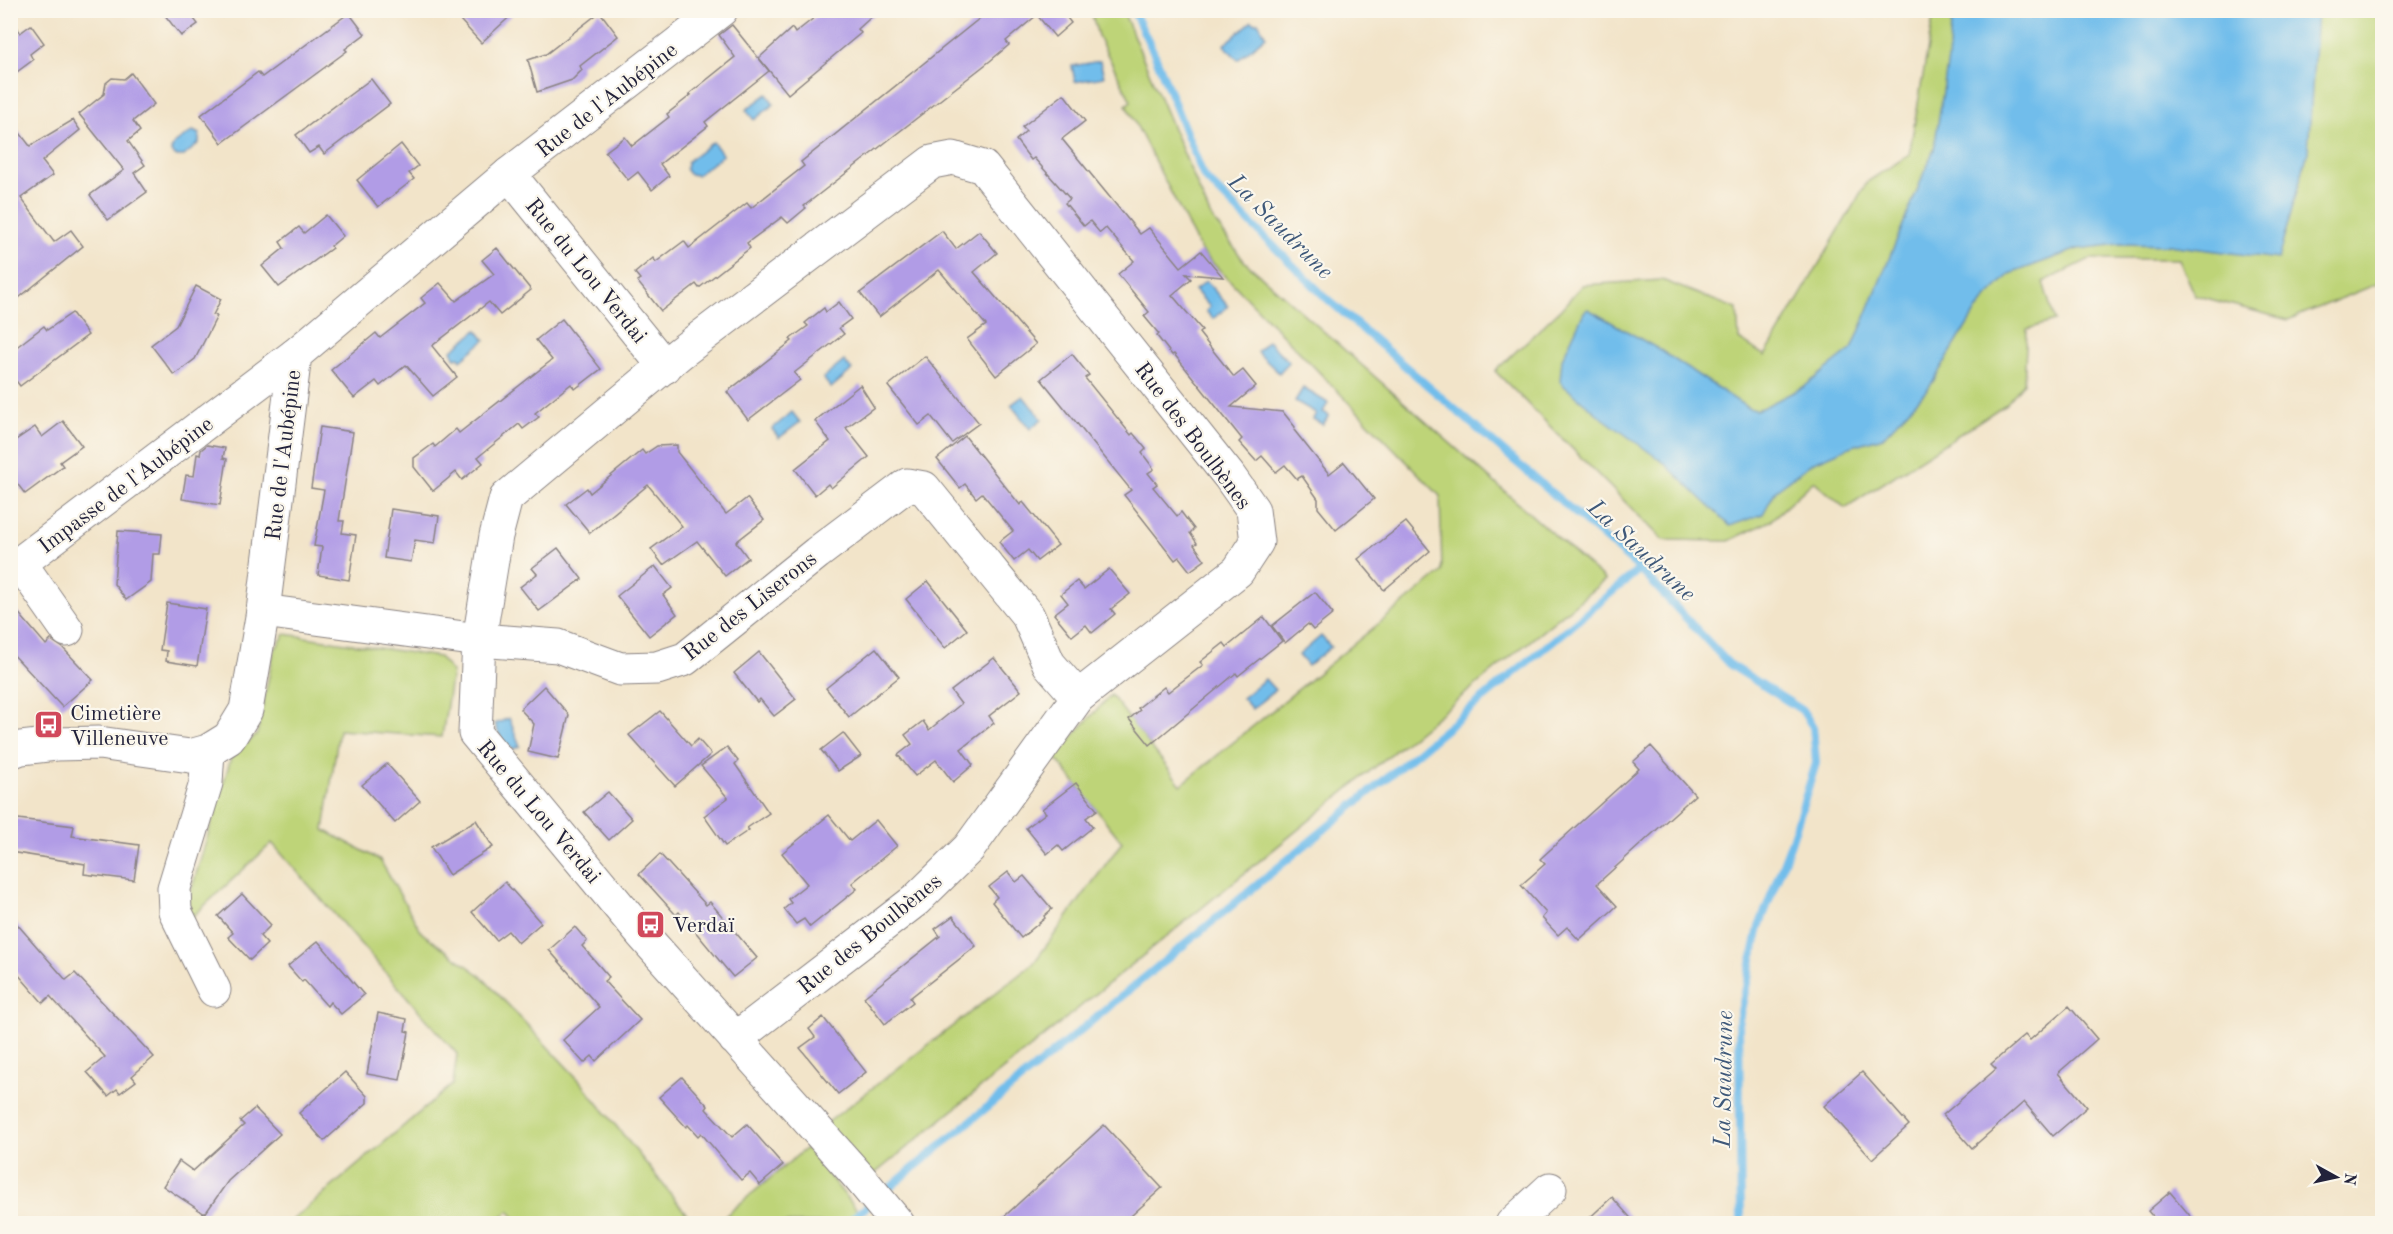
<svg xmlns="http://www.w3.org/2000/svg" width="2393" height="1234" font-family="'Old Standard TT',serif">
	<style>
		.green { fill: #bed478; stroke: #707b5a; stroke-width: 1.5 }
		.water { fill: #71bdeb; stroke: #4a7093; stroke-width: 1.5 }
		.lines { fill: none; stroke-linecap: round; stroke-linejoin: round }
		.stream { stroke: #71bdeb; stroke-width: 8 }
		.building { fill: #b19ce6 }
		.minor-casing { stroke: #8a8382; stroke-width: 35 }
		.minor { stroke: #fff; stroke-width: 33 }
		.labels { text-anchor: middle; stroke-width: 4.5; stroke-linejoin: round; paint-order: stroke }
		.street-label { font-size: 22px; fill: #22223b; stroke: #fbf7ec }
		.poi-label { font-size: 22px; fill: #22223b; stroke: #fbf7ec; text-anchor: start }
		.water-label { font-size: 24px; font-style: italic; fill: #3e5879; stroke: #fbf7ec }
	</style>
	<rect width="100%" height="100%" fill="#fbf7ec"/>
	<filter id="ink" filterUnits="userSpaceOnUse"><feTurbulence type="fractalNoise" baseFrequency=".0167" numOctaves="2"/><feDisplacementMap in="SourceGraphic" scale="12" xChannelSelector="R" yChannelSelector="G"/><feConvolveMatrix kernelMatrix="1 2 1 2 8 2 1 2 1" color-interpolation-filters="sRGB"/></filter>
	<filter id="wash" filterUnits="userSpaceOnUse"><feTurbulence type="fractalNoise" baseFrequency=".008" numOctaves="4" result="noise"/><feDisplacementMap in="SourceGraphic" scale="24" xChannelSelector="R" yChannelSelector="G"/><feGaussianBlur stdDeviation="1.35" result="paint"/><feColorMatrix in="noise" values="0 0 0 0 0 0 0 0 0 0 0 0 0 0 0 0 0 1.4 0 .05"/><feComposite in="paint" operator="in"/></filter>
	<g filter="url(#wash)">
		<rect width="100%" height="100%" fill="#f2e4c9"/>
		<g class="green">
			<path d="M1091 11H1123L1210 215 1244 261 1605 580 867 1180 823 1126 1033 964 1122 842 1054 756 1111 695 1181 785 1442 572 1440 496 1201 251 1126 105 1131 101 1098 36Z"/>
			<path d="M1937 11H2382V282L2288 320 2195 295 2179 259H2090L2043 282 2055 321 2027 329 2024 383 2006 404 1845 508 1814 481 1770 521 1729 541 1663 540 1495 371 1561 309 1582 285 1662 280 1737 309 1739 339 1765 356 1867 182 1909 155 1933 18Z"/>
			<path d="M285 634 439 657 452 672 442 737 339 730 324 830 380 860 422 933 480 975 580 1081 694 1223H520L509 1211 493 1223H289L453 1084 457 1054 272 843 192 917 185 911 231 758 257 734 274 651Z"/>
			<path d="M806 1148 868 1223H717Z"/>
		</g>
		<g class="water">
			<path d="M1955 11H2317L2308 152 2278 259 2169 245 2120 244 2078 249 2010 274 1988 296 1974 314 1929 388 1883 437 1852 446 1812 463 1776 490 1763 514 1730 526 1663 462 1601 417 1563 385 1560 381 1562 359 1584 312 1588 309 1660 350 1748 408 1756 410 1764 407 1805 386 1852 349 1934 149 1948 59 1952 14Z"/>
			<path d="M1252 21 1255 23 1258 22 1266 36 1238 60 1224 45Z"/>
			<path d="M1100 61 1104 77 1075 82 1072 66Z"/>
			<path d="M767 94 774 104 754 120 746 110Z"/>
			<path d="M193 131 199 134V143L184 156H175L171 150 174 144Z"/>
			<path d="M713 142 723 155 697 175 689 174 686 170 687 162Z"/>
			<path d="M1206 281 1228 306 1213 319 1206 311 1210 307 1195 290Z"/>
			<path d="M477 330 485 340 461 360 459 357 455 358 452 350Z"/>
			<path d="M1268 341 1289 362 1279 373 1257 352Z"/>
			<path d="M844 361 852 370 831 388 823 378Z"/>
			<path d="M1303 388 1328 403 1323 412 1329 415 1323 425 1313 419 1316 413 1295 401Z"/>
			<path d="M1023 396 1042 419 1030 429 1011 405Z"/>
			<path d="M792 412 800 422 779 438 772 429Z"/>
			<path d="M1321 636 1331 647 1308 666 1299 655Z"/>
			<path d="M1265 679 1275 690 1252 709 1242 698Z"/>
			<path d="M509 718 520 746 514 749 510 747 505 749 495 724Z"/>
		</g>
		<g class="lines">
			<g class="stream">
				<path d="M1133 10 1155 55 1204 177 1325 297 1640 569 1729 664 1802 710 1813 727 1816 763 1791 843 1759 927 1739 1020 1741 1224"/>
				<path d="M882 1194 1640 569"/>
				<path d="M846 1224 870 1204"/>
			</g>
		</g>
		<g id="blocks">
			<g class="building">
				<path d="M161 10H187L198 24 181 36Z"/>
				<path d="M451 10H517L481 43Z"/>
				<path d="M824 10H879L858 29 861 33 788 94 759 58 792 28 795 33Z"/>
				<path d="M990 10H1061L1071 23 1055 37 1037 15 1006 41 1009 45 990 61 804 206 806 208 788 223 782 217 747 243 750 248 699 288 696 284 661 311 637 281 640 279 635 273 653 258 656 262 684 241 689 248 747 203 751 208 804 166 801 162Z"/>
				<path d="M10 11 20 33 31 25 44 43 30 54 33 60 10 77Z"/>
				<path d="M600 12 618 36 580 66 582 70 572 80 537 92 528 60 546 54Z"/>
				<path d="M349 13 365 34 345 49 347 51 222 143 201 115 258 72 262 77Z"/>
				<path d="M732 25 769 71 705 122 708 126 660 164 669 176 652 190 638 172 628 180 605 152 625 137 632 146 669 117 667 114 691 95 689 94 735 57 719 35Z"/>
				<path d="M131 73 154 104 133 121 140 131 128 141 145 165 134 173 147 192 108 220 90 195 124 170 79 114 104 94 106 83 112 78 124 79Z"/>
				<path d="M371 79 390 104 324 154 319 147 309 153 296 135Z"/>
				<path d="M1064 94 1085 121 1062 139 1140 234 1149 228 1181 267 1201 251 1223 277 1186 274 1191 279 1172 295 1202 330 1199 333 1234 377 1243 370 1256 386 1231 407 1283 412 1295 427 1294 430 1329 474 1344 462 1374 499 1336 530 1318 508V499L1302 476 1297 479 1285 465 1276 472 1262 456 1256 461 1239 442 1242 439 1174 354 1172 355 1157 336 1159 334 1144 316 1149 312 1118 274 1134 261 1106 228 1100 233 1090 221 1084 226 1065 203 1070 199 1034 158 1031 160 1016 140 1026 131 1022 127Z"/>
				<path d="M10 120 30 146 73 120 80 130 42 161 53 175 21 198 54 242 71 230 83 246 10 305Z"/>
				<path d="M401 144 418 166 409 173 414 179 378 207 357 180Z"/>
				<path d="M326 215 343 236 331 246 332 248 279 287 262 266 284 248 280 242 299 227 304 233Z"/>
				<path d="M942 231 956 249 979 231 997 253 974 272 1036 344 996 376 967 339 986 325 939 270 879 317 860 293Z"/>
				<path d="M497 248 531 290 500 315 489 302 432 346 457 377 433 396 406 365 380 386 376 381 354 398 331 370 376 333 380 338 425 303 421 298 440 283 456 301 494 274 482 260Z"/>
				<path d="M196 286 221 299 213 315 217 316 195 359 174 375 151 345 176 326Z"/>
				<path d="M839 302 851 319 839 328 844 334 794 373 800 380 748 420 727 392 792 341 790 339 808 326 805 323 824 308 826 312Z"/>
				<path d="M72 313 88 335 20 386 10 373V352L44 326 47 330Z"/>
				<path d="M562 319 601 369 575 389 571 384 535 413 539 417 523 429 519 424 478 457 483 463 462 480 456 472 433 491 414 467V458L433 444 435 447 456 429 459 433 552 360 536 340Z"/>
				<path d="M1072 354 1089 375 1085 378 1131 435 1133 433 1146 449 1142 453 1154 469 1148 473 1157 484 1153 487 1177 516 1181 512 1194 529 1190 533 1197 543 1194 545 1205 560 1190 571 1179 557 1175 560 1124 495 1131 490 1041 379Z"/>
				<path d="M925 356 979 423 952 443 931 416 919 425 888 386Z"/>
				<path d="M860 385 874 407 846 428 869 457 831 488 828 484 815 495 795 469 830 441 815 421Z"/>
				<path d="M63 421 82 446 60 462 63 466 25 494 10 474V444L35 427 42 437Z"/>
				<path d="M320 427 353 432 339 521H344L342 533 356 535 349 580 318 575 322 547 314 546 324 490 311 488Z"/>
				<path d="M965 436 1020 505 1023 502 1058 545 1037 561 1028 550 1014 561 999 542 1013 531 982 493 976 498 965 484 960 488 937 459Z"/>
				<path d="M207 445 225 448 223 458 227 459 220 505 182 499 186 475 194 476 197 454 200 455 201 450Z"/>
				<path d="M677 445V452L726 514 747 498 764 520 736 542 748 558 725 576 697 541 663 565 651 549 682 526 648 485 590 533 566 504 587 488 590 493 642 450 645 454 657 446Z"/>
				<path d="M391 509 439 516 435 543 415 540 411 562 384 558Z"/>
				<path d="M1406 522 1430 551 1384 590 1358 559Z"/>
				<path d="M118 531 162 534 160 554H153L151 582 126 600 114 584Z"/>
				<path d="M558 548 582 579 539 611 520 587 537 574 532 568Z"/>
				<path d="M655 566 672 588 663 595 677 614 649 636 617 596Z"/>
				<path d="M1109 569 1130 594 1111 609 1115 614 1092 633 1086 625 1072 636 1054 614 1068 603 1061 594 1077 581 1084 589Z"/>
				<path d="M928 581 967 630 945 648 906 599Z"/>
				<path d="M1315 592 1333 614 1313 630 1308 624 1285 643 1272 626Z"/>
				<path d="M10 603 46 645 51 640 63 648 93 680 62 707 10 651Z"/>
				<path d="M167 603 206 609 197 666 166 661 167 651 160 650Z"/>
				<path d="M1264 617 1282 641 1238 676 1236 673 1150 745 1129 719 1140 710 1138 708 1164 687 1168 692 1203 665 1200 662 1224 643 1227 647Z"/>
				<path d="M876 648 899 677 849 717 826 688Z"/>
				<path d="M759 652 796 699 774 716 760 699 757 702 734 673Z"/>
				<path d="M994 658 1021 691 989 716 994 723 961 749 973 765 953 782 936 760 915 776 898 755 912 744 905 735 923 721 929 730 961 704 951 691Z"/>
				<path d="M544 686 569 715 558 759 528 752 534 724 520 709Z"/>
				<path d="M660 711 691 746 698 739 711 754 675 786 629 735Z"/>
				<path d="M843 733 861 756 838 771 821 750Z"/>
				<path d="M1651 746 1695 795 1597 884 1617 906 1579 940 1567 927 1558 935 1542 918 1546 913 1521 885 1545 864 1540 859 1639 769 1633 762Z"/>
				<path d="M727 747 738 761 735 764 769 813 747 828 749 830 725 846 704 816 728 798 701 766Z"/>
				<path d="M387 764 420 801 395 823 362 785Z"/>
				<path d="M1076 783 1097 810 1086 818 1093 827 1063 851 1058 845 1047 854 1026 828 1046 813 1042 809Z"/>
				<path d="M608 792 632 819 609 840 584 812Z"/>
				<path d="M829 815 850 841 876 820 897 846 852 883 857 889 810 927 804 919 796 924 784 909 791 903 788 899 807 884 782 853Z"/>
				<path d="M10 818 74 826 72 836 139 845 134 880 84 874 85 864 10 852Z"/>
				<path d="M476 820 493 847 449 875 431 847Z"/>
				<path d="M660 854 706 905 710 902 757 958 733 977 679 912 676 915 639 874Z"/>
				<path d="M1008 872 1016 882 1024 876 1052 909 1044 916 1045 918 1021 938 992 902 997 897 989 887Z"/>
				<path d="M505 882 541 923 518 943 508 931 496 940 472 912Z"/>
				<path d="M242 894 271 925 260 936 267 944 250 960 228 937 233 933 218 916Z"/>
				<path d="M10 916 66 980 75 973 154 1057 132 1076 136 1081 120 1093 117 1089 108 1096 87 1072 105 1057 50 996 43 1003 10 965Z"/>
				<path d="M953 916 976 946 910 998 913 1002 885 1024 864 997 940 936 935 929Z"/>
				<path d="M575 927 587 941 582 946 609 977 604 981 640 1020 596 1061 592 1056 584 1063 563 1040 599 1007 549 950Z"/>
				<path d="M318 941 364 995 341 1014 330 1002 327 1006 304 980 302 982 288 966Z"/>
				<path d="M2069 1006 2097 1039 2058 1073 2087 1107 2053 1136 2024 1102 1972 1148 1943 1115 1996 1069 1991 1064 2025 1035 2030 1040Z"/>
				<path d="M378 1013 407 1019 405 1031 409 1032 400 1080 367 1074Z"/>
				<path d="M823 1017 866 1072 838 1094 800 1048 815 1037 809 1029Z"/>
				<path d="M345 1072 367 1096V1103L324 1141 299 1113Z"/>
				<path d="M1862 1072 1909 1125 1872 1159 1824 1106Z"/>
				<path d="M682 1077 708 1106 706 1109 732 1137 747 1124 783 1165 760 1185 750 1173 741 1180 701 1133 698 1136 688 1125 686 1127 659 1097Z"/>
				<path d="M255 1108 280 1134 228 1181 205 1214 163 1186 179 1161 193 1171 244 1125 240 1121Z"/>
				<path d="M1104 1125 1162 1188 1122 1224H996Z"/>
				<path d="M2170 1192 2197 1224H2159L2148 1211Z"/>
				<path d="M1612 1197 1636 1224H1583Z"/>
			</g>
		</g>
	</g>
	<g filter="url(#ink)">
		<use href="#blocks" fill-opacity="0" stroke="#8a8382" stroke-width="1.5"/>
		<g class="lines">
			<defs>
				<g id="minor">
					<path d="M509 174 665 367"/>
					<path d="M263 611 479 640 558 646 620 669 657 668 685 659 817 553 907 485 924 488 1028 616 1049 664 1078 697"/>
					<path d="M67 630 20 563 295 355"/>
					<path d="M208 751 206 783 174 888 175 911 214 990"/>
					<path d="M10 752 21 748 56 744 99 743 190 756 208 751 229 738 246 710 263 611 295 355 509 174 721 10"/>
					<path d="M735 1039 916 900 969 848 1078 697 1238 571 1257 542 1253 510 1229 476 983 167 953 158 932 162 680 353 506 498 496 536 479 640 475 733 642 934 859 1177 898 1224"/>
					<path d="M1512 1224 1550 1189"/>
				</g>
			</defs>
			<use href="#minor" class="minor-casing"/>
			<use href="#minor" class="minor"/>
		</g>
	</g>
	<defs>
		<symbol id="bus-square" viewBox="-11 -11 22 22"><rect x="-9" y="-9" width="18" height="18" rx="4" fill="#d1495b" stroke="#fbf7ec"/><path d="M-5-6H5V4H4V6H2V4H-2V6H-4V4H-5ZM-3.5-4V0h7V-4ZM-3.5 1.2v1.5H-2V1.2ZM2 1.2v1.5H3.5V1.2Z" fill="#fff"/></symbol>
	</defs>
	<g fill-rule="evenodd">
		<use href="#bus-square" x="32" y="708" width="33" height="33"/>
		<use href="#bus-square" x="634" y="908" width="33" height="33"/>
	</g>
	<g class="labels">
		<g class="street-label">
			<text transform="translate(606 99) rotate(-38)" y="8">Rue de l'Aubépine</text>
			<text transform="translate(587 270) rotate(51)" y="8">Rue du Lou Verdai</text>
			<text transform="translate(1194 435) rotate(53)" y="8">Rue des Boulbènes</text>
			<text transform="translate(282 455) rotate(-83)" y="8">Rue de l'Aubépine</text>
			<text transform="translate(125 484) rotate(-37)" y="8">Impasse de l'Aubépine</text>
			<text transform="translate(749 605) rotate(-38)" y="8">Rue des Liserons</text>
			<text transform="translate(540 811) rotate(50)" y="8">Rue du Lou Verdai</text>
			<text transform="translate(869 933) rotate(-39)" y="8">Rue des Boulbènes</text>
		</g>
		<g class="poi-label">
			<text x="70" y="720">Cimetière<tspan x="70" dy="25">Villeneuve</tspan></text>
			<text x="672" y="932">Verdaï</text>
		</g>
		<g class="water-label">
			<text transform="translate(1281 226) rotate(45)" y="8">La Saudrune</text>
			<text transform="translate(1642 550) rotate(43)" y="8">La Saudrune</text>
			<text transform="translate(1723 1079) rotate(-89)" y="8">La Saudrune</text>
		</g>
	</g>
	<rect width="2393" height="1234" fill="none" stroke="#fbf7ec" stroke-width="36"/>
	<g transform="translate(2336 1177) rotate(98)" stroke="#fbf7ec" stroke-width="4.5" paint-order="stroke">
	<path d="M0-4.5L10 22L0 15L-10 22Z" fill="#22223b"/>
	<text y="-9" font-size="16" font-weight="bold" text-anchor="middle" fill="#22223b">N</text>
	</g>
</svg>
